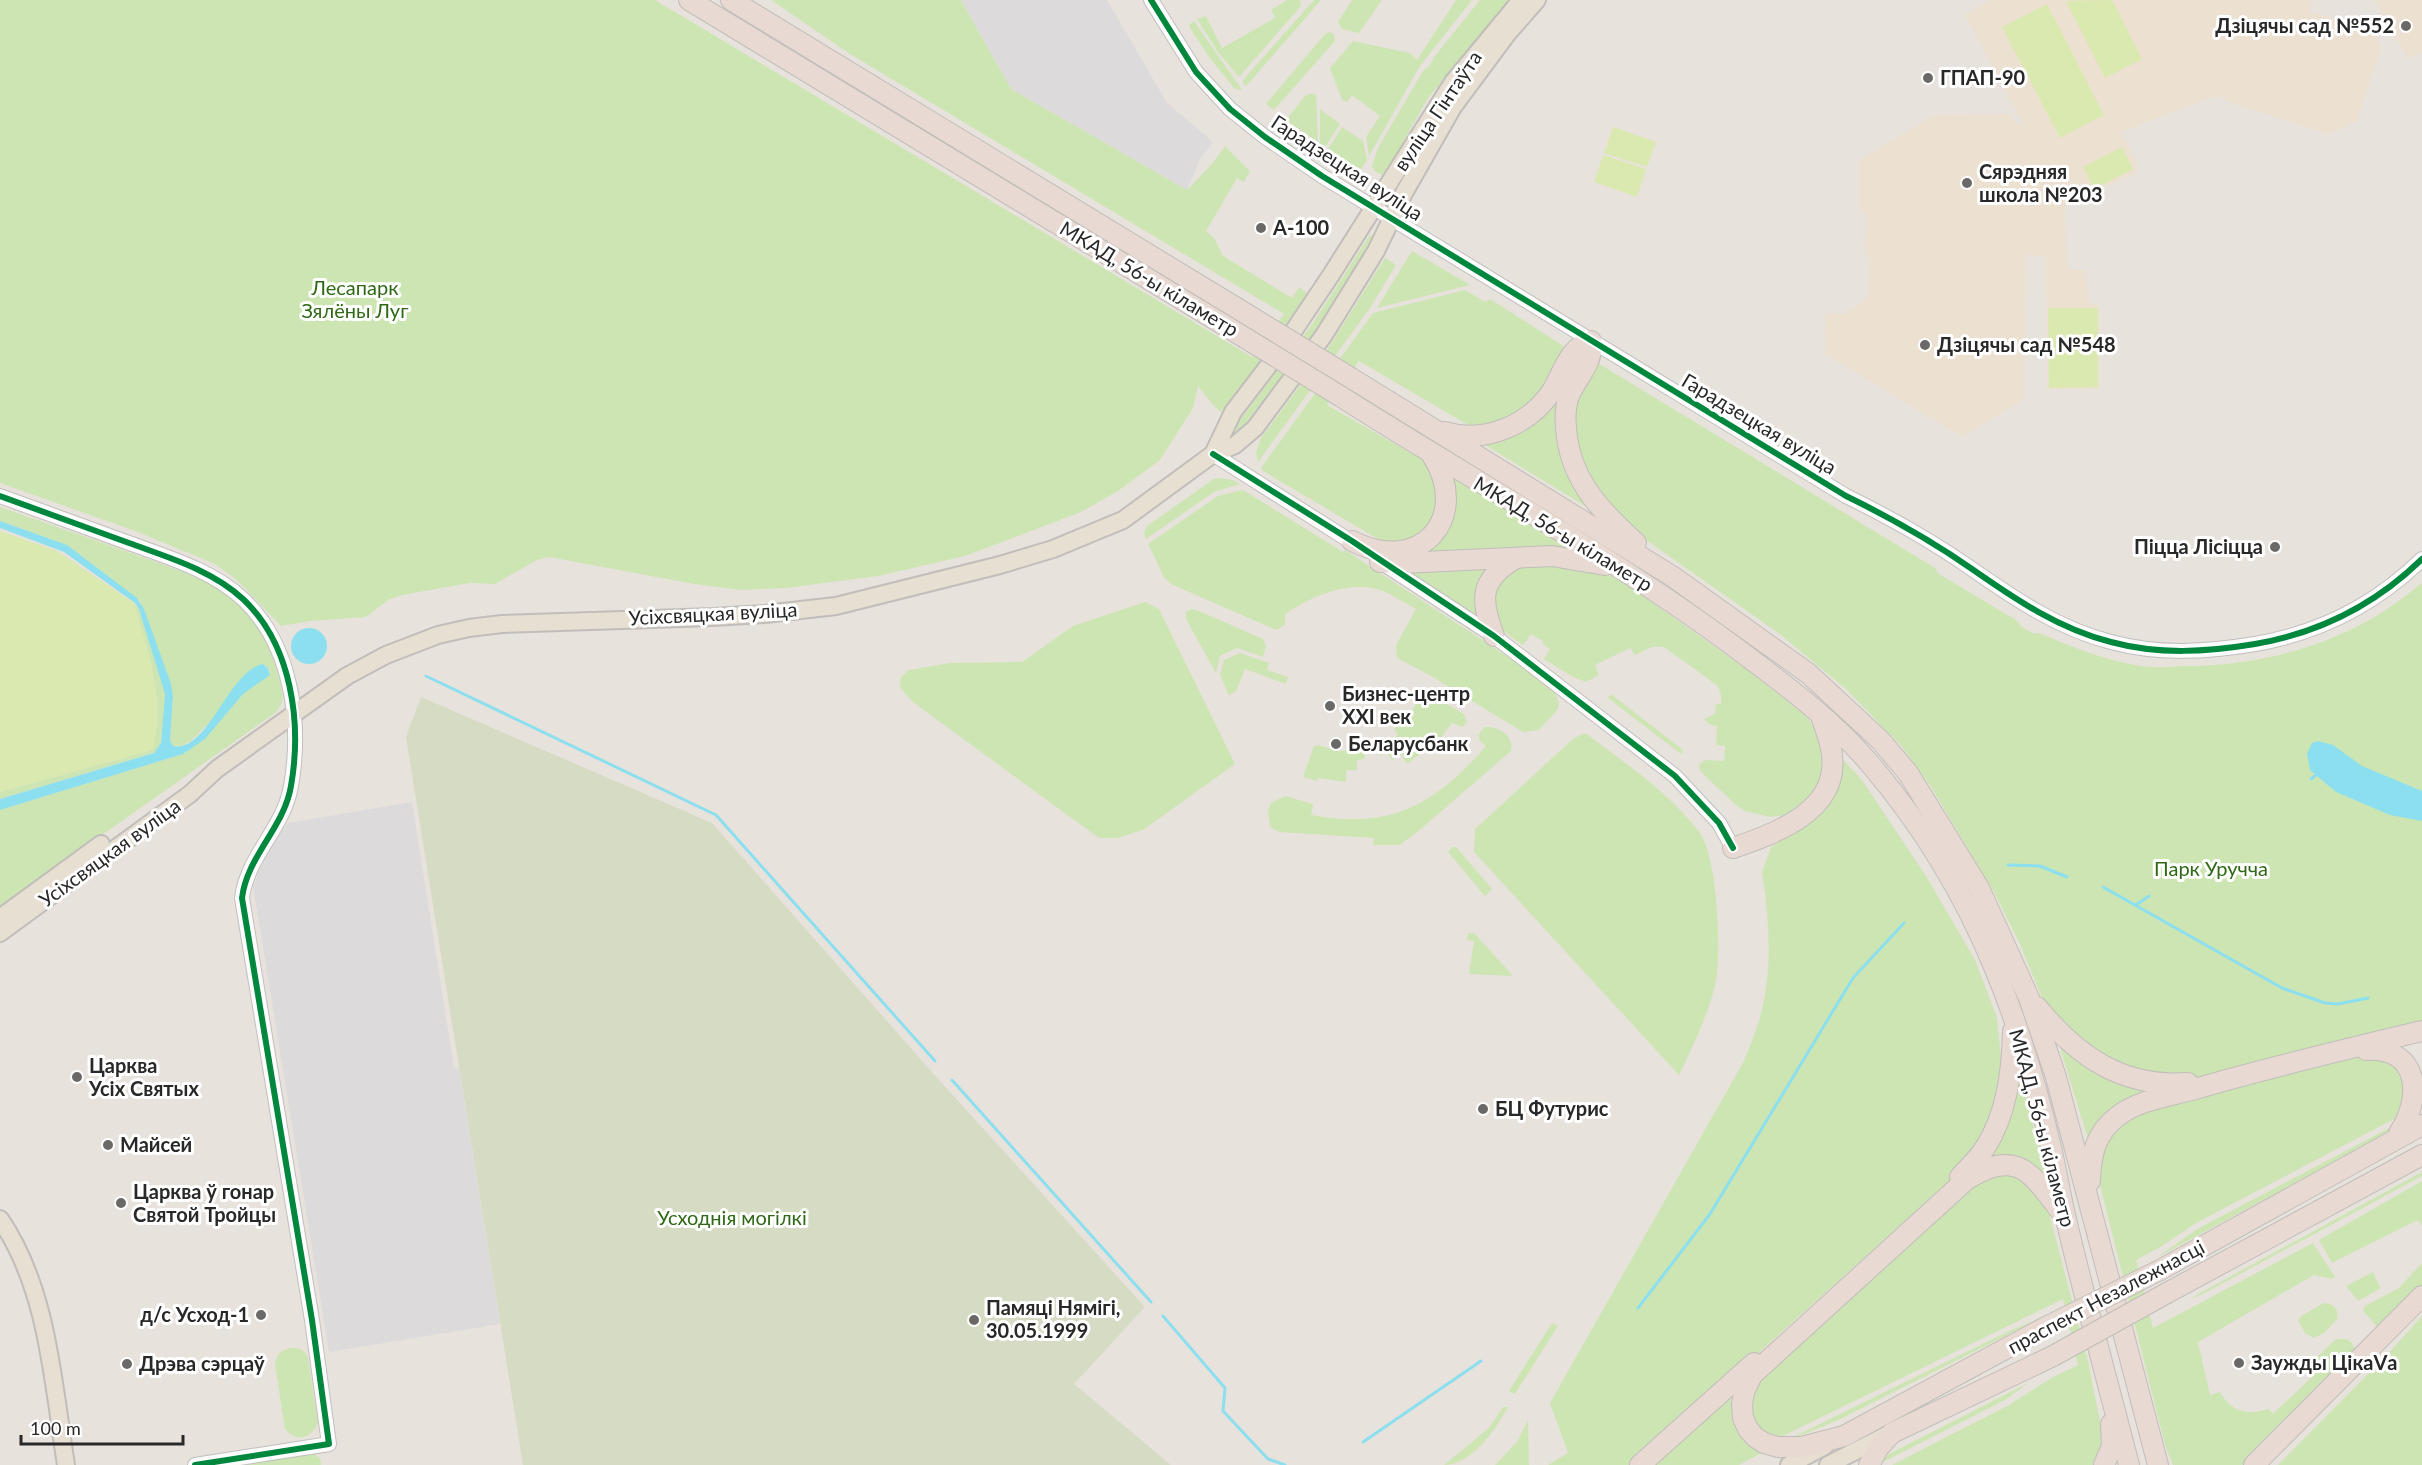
<svg xmlns="http://www.w3.org/2000/svg" width="2422" height="1465" font-family="Lato,sans-serif">
	<style>
		.industrial { fill: #dddadc }
		.education { fill: #ece0d0 }
		.green { fill: #cde5b3 }
		.cemetery { fill: #d5dcc3 }
		.pitch { fill: #dae9af }
		.water { fill: #8cdfee }
		.lines { fill: none; stroke-linecap: round; stroke-linejoin: round }
		.stream { stroke: #8cdfee; stroke-width: 3 }
		.minor-casing { stroke: #c1bfbf; stroke-width: 16 }
		.major-casing { stroke: #c0bdbb; stroke-width: 20 }
		.highway-casing { stroke: #c0bdbb; stroke-width: 22 }
		.minor { stroke: #fcfbfa; stroke-width: 14 }
		.major { stroke: #e7dfd1; stroke-width: 16 }
		.highway { stroke: #e8dad2; stroke-width: 20 }
		.highway-bridge-casing { stroke: #c0bdbb; stroke-width: 22; stroke-linecap: butt }
		.highway-bridge { stroke: #e8dad2; stroke-width: 20 }
		.cycleway-casing { stroke: #fff; stroke-width: 10 }
		.cycleway { stroke: #00873e; stroke-width: 6 }
		.poi-dot { fill: #6b6967; stroke: #fff; stroke-width: 2 }
		.labels { text-anchor: middle; stroke-width: 6; stroke-linejoin: round; paint-order: stroke }
		.poi-label { font-size: 20px; font-weight: bold; fill: #282828; stroke: #fff; text-anchor: start }
		.street-label { font-size: 20px; fill: #282828; stroke: #fff }
		.park-label { font-size: 20px; fill: #2f6915; stroke: #fff }
	</style>
	<rect width="100%" height="100%" fill="#e8e2dc"/>
	<g class="industrial">
		<path d="M961 0H1107L1167 103 1213 142 1200 159 1187 190 1011 89Z"/>
		<path d="M412 802 454 1068 459 1069 500 1324 329 1352 253 886 269 848 288 823Z"/>
	</g>
	<g class="education">
		<path d="M1989 0H2313L2309 11 2375 32 2381 47 2357 121 2328 134 2225 101 2223 96 2218 98 2212 97 2121 132 2138 165 2135 174 2065 204 2068 269 2085 270 2089 302 2100 307V389H2047L2046 256 2026 255 2024 400 1962 437 1825 354 1826 314H1844L1868 298 1870 257 1865 256 1867 214 1859 210V160L1935 115 2008 114 2018 125 2022 123 1965 15Z"/>
		<path d="M2375 0H2422V52L2408 59Z"/>
	</g>
	<g class="green">
		<path d="M0 0H655L1252 357 1284 314 850 54 771 0H961L1011 89 1187 190 1212 164 1225 146 1250 171 1244 182 1237 178 1206 231 1214 238 1223 256 1292 298 1299 287 1311 296 1296 318 1221 412 1213 405 1198 386 1193 408 1160 460 1118 491 1081 512 965 556 878 576 786 588 742 590 694 584 549 557 537 560 495 584 470 583 402 595 388 600 366 617 311 621 281 626 237 580 215 564 138 532 0 483Z"/>
		<path d="M1287 0H1300L1301 6 1239 77 1218 52 1197 19 1206 16 1222 48 1275 18 1271 10Z"/>
		<path d="M1314 0H1321L1248 84 1244 86 1243 80Z"/>
		<path d="M1352 0H1382L1359 33 1342 29 1338 22Z"/>
		<path d="M1456 0H1472L1420 66 1369 156 1366 137 1380 116 1352 95 1347 102 1342 100 1330 68 1353 41 1410 53 1417 60Z"/>
		<path d="M1480 0H1510L1428 98 1384 176 1375 171 1372 166 1378 148 1423 71 1430 66 1434 57Z"/>
		<path d="M1194 21 1242 90 1235 89 1209 57 1190 28 1189 25Z"/>
		<path d="M1330 32 1334 34 1335 41 1274 110 1266 104 1326 33Z"/>
		<path d="M1309 94H1316L1318 142 1286 120 1305 96Z"/>
		<path d="M1320 109 1340 124 1325 147 1320 143Z"/>
		<path d="M1342 127 1363 141 1367 160 1360 171 1328 149Z"/>
		<path d="M1370 235 1374 238V240L1319 328 1238 433H1235L1234 428 1313 323Z"/>
		<path d="M1412 251 1470 285 1377 308Z"/>
		<path d="M1385 258 1396 265 1370 308 1258 462 1256 452 1261 438 1331 344Z"/>
		<path d="M1465 290 1485 302 1490 299 1567 348C1559 362 1549 389 1537 401 1520 418 1492 426 1468 425L1359 361 1327 405 1432 465 1439 506 1424 534 1388 545 1263 471 1261 468 1373 313Z"/>
		<path d="M1596 362 1935 568 1939 574 2016 620 2022 627 2034 634 2039 633C2070 646 2102 659 2135 665 2152 668 2167 667 2185 666 2252 666 2324 649 2381 613 2395 604 2409 593 2422 583V1026L2203 1079H2166L2103 1060 2045 1005 2020 944 1994 892 1931 787 1902 747 1846 689 1781 635 1632 530 1611 510 1578 462 1570 414Z"/>
		<path d="M1563 388 1593 511 1477 440Z"/>
		<path d="M1450 472 1587 556 1415 557 1454 498V484Z"/>
		<path d="M1219 478 1232 480 1240 484 1214 492 1146 539 1144 533 1147 526 1214 479Z"/>
		<path d="M1243 490 1343 552 1345 550 1522 666 1555 693 1559 703 1558 709 1539 730 1523 732 1431 676 1397 658 1396 645 1416 609C1405 603 1394 596 1383 591 1350 579 1312 596 1285 614V625L1276 630 1171 584 1164 577 1148 544 1218 496Z"/>
		<path d="M0 507C47 523 95 540 142 557 175 569 213 580 240 605 259 622 270 647 277 671 281 687 288 700 275 713L0 907V810L183 754C209 739 221 716 241 696 251 686 263 683 270 671L266 665 191 741 181 746H173L170 740 173 696 140 601 67 545 0 521Z"/>
		<path d="M1527 561 1602 571 1618 578 1749 671 1807 717 1820 736 1824 773 1808 802 1787 815 1770 817 1745 811 1736 805 1700 771 1699 764 1705 760 1724 761 1725 746 1716 745 1717 726 1710 725 1704 719 1715 714 1716 704H1721V695L1718 686 1664 647H1652L1635 655 1630 648 1595 665 1599 675 1586 682 1573 677 1544 659 1550 649 1542 644 1543 641 1531 634 1523 645C1493 625 1496 624 1493 590L1519 563Z"/>
		<path d="M1493 563 1477 616 1399 568Z"/>
		<path d="M1145 602 1159 609 1235 764 1143 830 1117 838H1099L914 703 900 688 901 677 909 670 950 663 1022 662 1073 626Z"/>
		<path d="M134 603 139 609 163 681 165 694 161 743 157 751 150 754 0 799V792L152 750C167 703 147 649 134 603Z"/>
		<path d="M1191 609 1197 610 1263 639 1266 646 1263 657 1237 648 1220 656 1216 673 1186 619V612Z"/>
		<path d="M1240 653 1269 663 1267 670 1288 677 1286 684 1245 669 1236 691 1229 695 1220 675 1224 660Z"/>
		<path d="M1425 692 1464 714 1467 722 1462 727 1452 723 1430 751 1427 748 1407 764 1401 754 1392 760 1387 752 1380 756 1376 746 1398 735 1394 729 1416 705 1411 701 1417 694Z"/>
		<path d="M1611 694 1683 750 1681 754 1608 698Z"/>
		<path d="M1485 727C1498 726 1515 736 1511 751L1415 834 1399 845H1373L1374 838 1279 832 1270 827 1268 810 1271 803 1285 796 1313 804 1311 815C1390 830 1435 805 1486 746L1480 741 1478 735Z"/>
		<path d="M1582 734H1587C1626 764 1670 793 1700 833 1718 860 1722 954 1715 986 1707 1017 1693 1046 1679 1075L1474 852 1475 829 1573 739Z"/>
		<path d="M1317 745 1340 751 1363 750 1365 759 1357 760V770H1346V782L1318 778 1317 781 1303 777 1314 746Z"/>
		<path d="M1836 752 1862 780 1926 876 1975 960 1997 1018 2004 1086 1992 1122 1957 1174 1634 1465H1548L1568 1453 1550 1403 1744 1061C1750 1045 1757 1030 1761 1013 1773 967 1769 919 1762 872L1771 847 1806 823Z"/>
		<path d="M1453 847H1456L1492 889 1485 896 1448 852Z"/>
		<path d="M1468 933H1474L1513 976 1469 974 1474 941 1467 940Z"/>
		<path d="M2058 1041 2157 1090C2129 1101 2101 1108 2088 1139Z"/>
		<path d="M2364 1054 2395 1057 2413 1109 2196 1223 2162 1246 2136 1260 2153 1328 2313 1243 2335 1277 2331 1279 2314 1275 2198 1342 2210 1395 2220 1392C2232 1413 2247 1415 2269 1409L2273 1414 2312 1377 2313 1361 2336 1339H2347L2352 1343 2355 1351 2245 1465H2173L2165 1445 2099 1181 2100 1145 2126 1117Z"/>
		<path d="M2019 1067 2047 1179C2030 1156 2011 1160 1984 1159Z"/>
		<path d="M2410 1117 2403 1124 2156 1258 2197 1229Z"/>
		<path d="M1992 1172 2020 1174 2045 1198 2088 1361 2103 1437V1447L2095 1465H1892L2009 1405 2053 1377 2078 1365 2063 1299 1781 1437C1758 1431 1756 1425 1747 1404L1753 1383 1971 1184Z"/>
		<path d="M2422 1172V1176L2199 1296 2189 1299Z"/>
		<path d="M2422 1181V1226L2418 1220 2332 1263 2319 1240Z"/>
		<path d="M2422 1263V1287L2380 1330 2363 1311 2365 1306 2399 1288Z"/>
		<path d="M2373 1272 2381 1288 2358 1301 2346 1286Z"/>
		<path d="M2324 1303C2334 1304 2339 1309 2337 1319L2324 1333 2314 1338 2305 1333 2298 1320 2303 1315Z"/>
		<path d="M2422 1316V1465H2278L2388 1354Z"/>
		<path d="M2043 1317 1836 1421 1802 1435 1793 1437 2009 1331Z"/>
		<path d="M1552 1323 1558 1326 1515 1394 1509 1391Z"/>
		<path d="M292 1348C301 1348 304 1350 308 1358L318 1423C311 1439 296 1443 285 1429L275 1364C277 1353 281 1350 292 1348Z"/>
		<path d="M2030 1382 2005 1400 1879 1464 1889 1454Z"/>
		<path d="M1733 1389C1725 1425 1743 1431 1769 1449L1739 1465H1647Z"/>
		<path d="M1503 1407H1508C1496 1429 1472 1465 1444 1465L1489 1428Z"/>
		<path d="M1528 1420 1529 1465H1495L1517 1442Z"/>
		<path d="M313 1453 320 1458 321 1465H242Z"/>
	</g>
	<path class="cemetery" d="M421 697 712 823 939 1080 1145 1307 1074 1384 1171 1465H523L406 737Z"/>
	<g class="pitch">
		<path d="M2112 0 2142 59 2105 78 2066 1Z"/>
		<path d="M2047 4 2104 115 2060 138 2002 27Z"/>
		<path d="M1613 127 1656 142 1647 167 1604 153Z"/>
		<path d="M2122 147 2133 169 2094 189 2083 167Z"/>
		<path d="M1603 155 1646 169 1637 197 1594 182Z"/>
		<path d="M2048 308H2098V387L2049 388Z"/>
		<path d="M0 531 57 551 134 603C147 649 167 703 152 750L0 792Z"/>
	</g>
	<g class="water">
		<path d="M0 521 67 545 137 598 144 609 171 684 173 696 170 740 173 746C208 753 228 671 263 664L268 668 270 675 243 694 205 739 183 754 0 810V799L154 753 161 743 165 694 139 609 135 603 64 552 0 528Z"/>
		<circle cx="309" cy="646" r="18"/>
		<path d="M2318 741 2333 745 2362 766 2422 791V821L2390 815 2336 792 2310 770 2307 754 2312 743Z"/>
	</g>
	<g class="lines">
		<g class="stream">
			<path d="M426 676 716 815 935 1061"/>
			<path d="M2311 779 2316 775"/>
			<path d="M2008 865 2040 866 2067 877"/>
			<path d="M2103 887 2282 988 2325 1003 2338 1004 2368 998"/>
			<path d="M2136 905 2149 896"/>
			<path d="M952 1080 1151 1302"/>
			<path d="M1638 1308 1710 1214 1853 978 1904 923"/>
			<path d="M1163 1316 1225 1388 1223 1411 1268 1459 1285 1465"/>
			<path d="M1363 1442 1481 1361"/>
		</g>
		<defs>
			<g id="minor">
				<path d="M1151 0 1196 72 1230 109 1265 137 1322 176 1846 496C1889 517 1932 541 1972 569 2015 599 2059 629 2111 642 2159 655 2207 652 2255 644 2319 633 2376 604 2422 559"/>
				<path d="M1213 454 1358 546"/>
				<path d="M0 496C43 512 86 527 129 543 167 557 212 570 243 599 292 645 302 723 291 786 284 828 247 856 242 898L312 1320 329 1444 195 1465"/>
				<path d="M1384 564 1494 636 1675 776 1719 823 1733 848"/>
			</g>
			<g id="major">
				<path d="M1213 454 1233 412 1282 348 1331 275 1453 82 1521 0"/>
				<path d="M0 918 101 844"/>
				<path d="M0 933 190 794 217 769 347 676 386 655 438 635 469 628 502 624 713 617 765 614 836 606 1000 565 1053 549 1123 520 1213 454 1235 445 1255 428 1324 335 1376 251 1404 193 1453 107 1508 33 1537 0"/>
				<path d="M0 1219C48 1289 53 1383 66 1465"/>
				<path d="M1789 1465 1825 1446"/>
				<path d="M1828 1465 1889 1434"/>
			</g>
			<g id="highway">
				<path d="M689 0 1224 325"/>
				<path d="M731 0 1235 307"/>
				<path d="M1351 378 1672 576 1809 674 1880 740 1908 773 1979 888 2029 998 2056 1077 2158 1465"/>
				<path d="M1340 396C1474 482 1616 557 1744 654 1788 687 1835 722 1871 765 1922 825 1965 896 1995 969 2018 1025 2036 1084 2050 1143 2056 1168 2060 1194 2066 1219 2085 1301 2108 1383 2129 1465"/>
				<path d="M1445 432C1485 444 1529 425 1552 391 1562 375 1570 345 1591 341 1594 363 1577 377 1569 396 1564 409 1565 423 1567 437 1573 483 1603 513 1636 543"/>
				<path d="M1352 541C1420 576 1472 518 1432 455"/>
				<path d="M1380 562 1401 563 1552 556 1605 565"/>
				<path d="M1494 636C1480 599 1479 580 1516 558"/>
				<path d="M1733 848C1776 833 1839 811 1832 755 1831 743 1826 731 1822 719"/>
				<path d="M2037 1007C2077 1056 2122 1088 2188 1083"/>
				<path d="M2366 1050C2421 1047 2422 1099 2399 1133"/>
				<path d="M1960 1177C1968 1168 1978 1159 1985 1148 2007 1114 2012 1071 2013 1031"/>
				<path d="M2090 1181C2091 1155 2095 1133 2118 1116 2138 1100 2170 1096 2195 1089 2270 1067 2346 1049 2422 1031"/>
				<path d="M2160 1270 2422 1125"/>
				<path d="M2167 1293 2422 1155"/>
				<path d="M2046 1327 1844 1436 1802 1447H1778L1764 1443 1755 1437 1748 1429 1743 1418 1742 1405 1744 1392 1752 1375 1966 1180C2018 1147 2031 1173 2062 1213"/>
				<path d="M1640 1465 1754 1363"/>
				<path d="M1869 1465 1879 1447 1892 1433 2053 1356"/>
				<path d="M2104 1465 2112 1446 2111 1424"/>
				<path d="M2254 1465 2422 1296"/>
			</g>
		</defs>
		<use href="#minor" class="minor-casing"/>
		<use href="#major" class="major-casing"/>
		<use href="#highway" class="highway-casing"/>
		<use href="#minor" class="minor"/>
		<use href="#major" class="major"/>
		<use href="#highway" class="highway"/>
		<defs>
			<g id="highway-bridge">
				<path d="M1235 307 1351 378"/>
				<path d="M1224 325 1340 396"/>
				<path d="M2046 1327 2160 1270"/>
				<path d="M2053 1356 2167 1293"/>
			</g>
		</defs>
		<use href="#highway-bridge" class="highway-bridge-casing"/>
		<use href="#highway-bridge" class="highway-bridge"/>
		<defs>
			<g id="cycleway">
				<path d="M1151 0 1196 72 1230 109 1265 137 1322 176 1846 496C1889 517 1932 541 1972 569 2015 599 2059 629 2111 642 2159 655 2207 652 2255 644 2319 633 2376 604 2422 559"/>
				<path d="M1213 454 1352 541 1494 636 1675 776 1719 823 1733 848"/>
				<path d="M0 496C43 512 86 527 129 543 167 557 212 570 243 599 292 645 302 723 291 786 284 828 247 856 242 898L312 1320 329 1444 195 1465"/>
			</g>
		</defs>
		<use href="#cycleway" class="cycleway-casing"/>
		<use href="#cycleway" class="cycleway"/>
	</g>
	<g class="poi-dot">
		<circle cx="2406" cy="26" r="6"/>
		<circle cx="1928" cy="78" r="6"/>
		<circle cx="1967" cy="183" r="6"/>
		<circle cx="1261" cy="228" r="6"/>
		<circle cx="1925" cy="345" r="6"/>
		<circle cx="2275" cy="547" r="6"/>
		<circle cx="1330" cy="706" r="6"/>
		<circle cx="1336" cy="744" r="6"/>
		<circle cx="77" cy="1077" r="6"/>
		<circle cx="1483" cy="1109" r="6"/>
		<circle cx="108" cy="1145" r="6"/>
		<circle cx="121" cy="1203" r="6"/>
		<circle cx="261" cy="1315" r="6"/>
		<circle cx="974" cy="1320" r="6"/>
		<circle cx="2239" cy="1363" r="6"/>
		<circle cx="127" cy="1364" r="6"/>
	</g>
	<g class="labels">
		<g class="poi-label">
			<text x="2394" y="33" text-anchor="end">Дзіцячы сад №552</text>
			<text x="1940" y="85">ГПАП-90</text>
			<text x="1979" y="179">Сярэдняя<tspan x="1979" dy="23">школа №203</tspan></text>
			<text x="1273" y="235">A-100</text>
			<text x="1937" y="352">Дзіцячы сад №548</text>
			<text x="2263" y="554" text-anchor="end">Піцца Лісіцца</text>
			<text x="1342" y="701">Бизнес-центр<tspan x="1342" dy="23">XXI век</tspan></text>
			<text x="1348" y="751">Беларусбанк</text>
			<text x="89" y="1073">Царква<tspan x="89" dy="23">Усіх Святых</tspan></text>
			<text x="1495" y="1116">БЦ Футурис</text>
			<text x="120" y="1152">Майсей</text>
			<text x="133" y="1199">Царква ў гонар<tspan x="133" dy="23">Святой Тройцы</tspan></text>
			<text x="986" y="1315">Памяці Нямігі,<tspan x="986" dy="23">30.05.1999</tspan></text>
			<text x="249" y="1322" text-anchor="end">д/с Усход-1</text>
			<text x="2251" y="1370">Заужды ЦікаVа</text>
			<text x="139" y="1371">Дрэва сэрцаў</text>
		</g>
		<g class="street-label">
			<text transform="translate(1438 111) rotate(-56)" y="7">вуліца Гінтаўта</text>
			<text transform="translate(1347 168) rotate(33)" y="7">Гарадзецкая вуліца</text>
			<text transform="translate(1149 279) rotate(31)" y="7">МКАД, 56-ы кіламетр</text>
			<text transform="translate(1759 424) rotate(31)" y="7">Гарадзецкая вуліца</text>
			<text transform="translate(1563 534) rotate(31)" y="7">МКАД, 56-ы кіламетр</text>
			<text transform="translate(713 614) rotate(-3)" y="7">Усіхсвяцкая вуліца</text>
			<text transform="translate(110 853) rotate(-36)" y="7">Усіхсвяцкая вуліца</text>
			<text transform="translate(2042 1128) rotate(75)" y="7">МКАД, 56-ы кіламетр</text>
			<text transform="translate(2106 1297) rotate(-28)" y="7">праспект Незалежнасці</text>
		</g>
		<g class="park-label">
			<text x="355" y="295">Лесапарк<tspan x="355" dy="23">Зялёны Луг</tspan></text>
			<text x="2211" y="876">Парк Уручча</text>
			<text x="732" y="1225">Усходнія могілкі</text>
		</g>
	</g>
	<path d="M21 1435v9h162v-9" fill="none" stroke="#282828" stroke-width="3"/>
	<text x="30" y="1435" font-size="18" fill="#282828" stroke="#ffffff" stroke-width="4.5" paint-order="stroke">100 m</text>
</svg>
